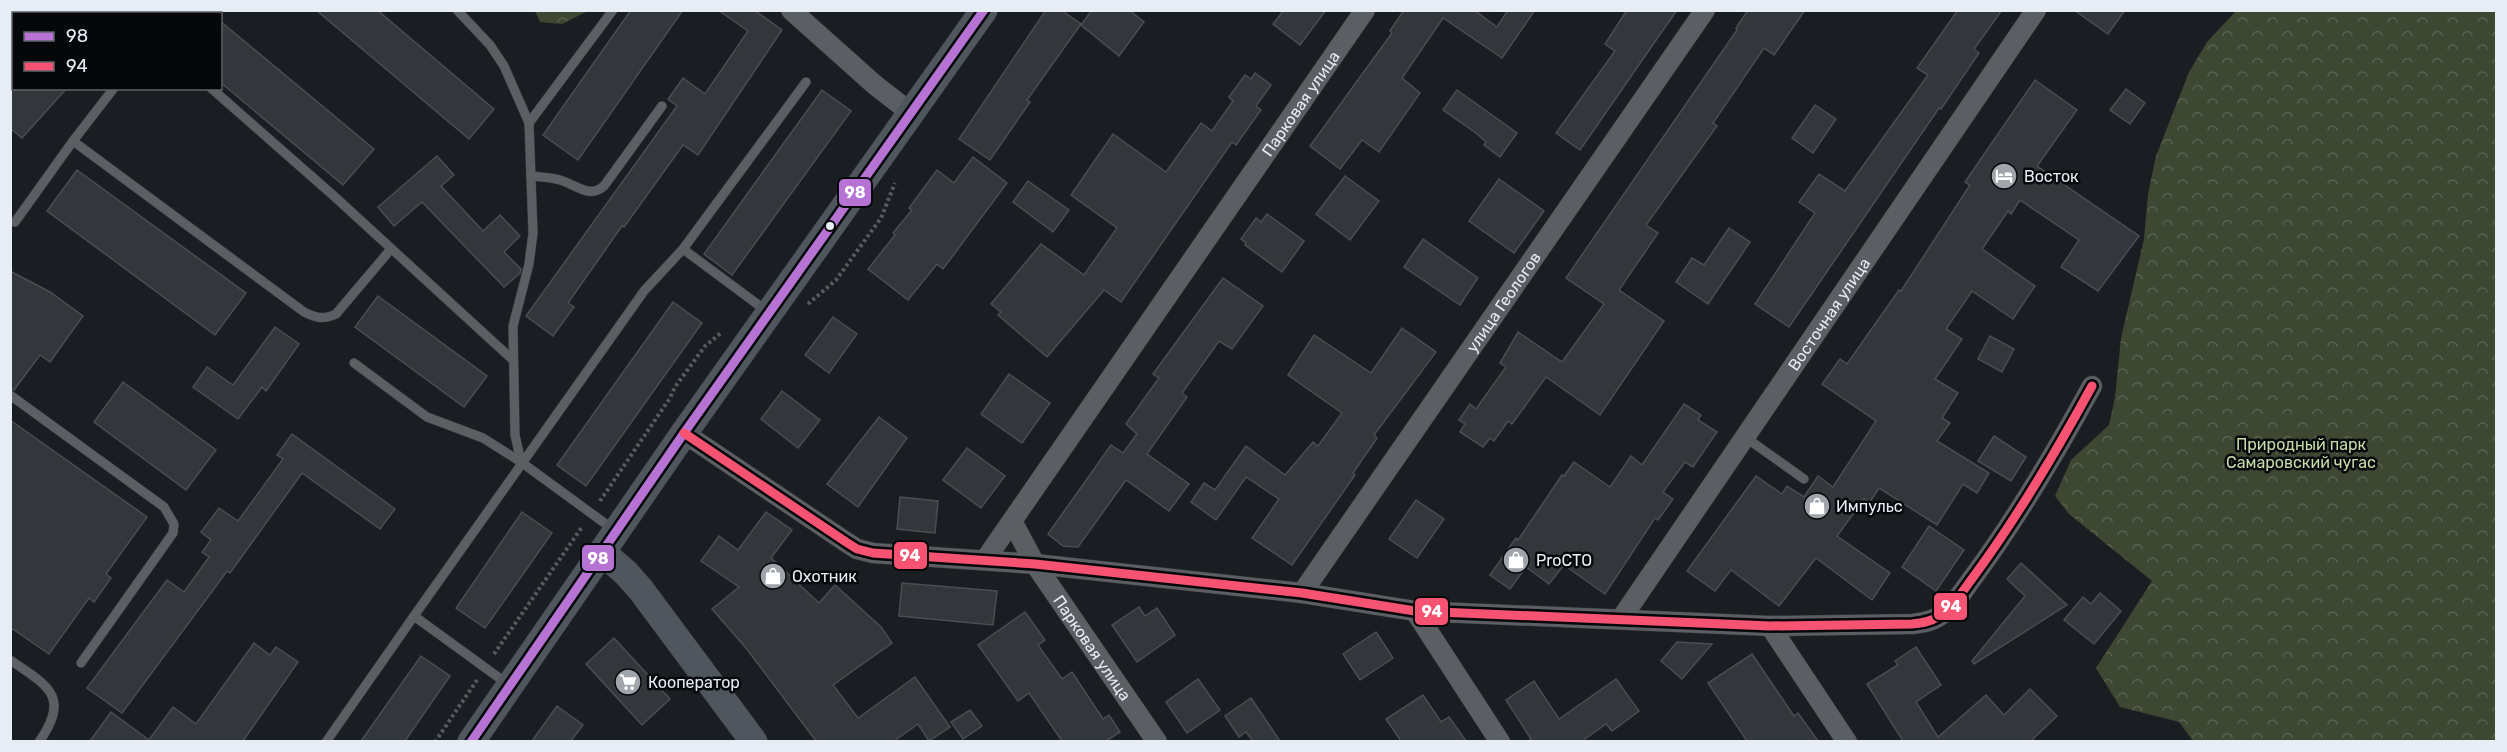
<svg xmlns="http://www.w3.org/2000/svg" width="2507" height="752" font-family="Rubik,sans-serif">
	<style>
		.forest { fill: url(#forest-crowns) }
		.building { fill: #33363a; stroke: #4a4d52; stroke-width: 1.5 }
		.lines { fill: none; stroke-linecap: round; stroke-linejoin: round }
		.lane-casing { stroke: #37393e; stroke-width: 10 }
		.street-casing { stroke: #37393e; stroke-width: 21 }
		.secondary-casing { stroke: #37393e; stroke-width: 28 }
		.path { stroke: #575a5e; stroke-width: 4; stroke-dasharray: 3 3; stroke-linecap: butt }
		.lane { stroke: #5b5e62; stroke-width: 9 }
		.street { stroke: #5b5e62; stroke-width: 20 }
		.secondary { stroke: #50565d; stroke-width: 27 }
		.bus-1-casing { stroke: #05070b; stroke-width: 14 }
		.bus-2-casing { stroke: #05070b; stroke-width: 14 }
		.bus-1 { stroke: #b673d3; stroke-width: 9 }
		.bus-2 { stroke: #f65372; stroke-width: 9 }
		.bus-dot { fill: #e7edf4; stroke: #05070b; stroke-width: 2 }
		.labels { text-anchor: middle; stroke-width: 5; stroke-linejoin: round; paint-order: stroke }
		.street-label { font-size: 16px; fill: #e7edf4; stroke: #05070b }
		.poi-label { font-size: 16px; fill: #e7edf4; stroke: #05070b; text-anchor: start }
		.park-label { font-size: 16px; fill: #c6dda8; stroke: #05070b }
		.line-badge { stroke: #05070b; stroke-width: 2 }
		.badge-label { font-size: 16px; text-anchor: middle; font-weight: bold; fill: #fff }
	</style>
	<defs>
		<pattern id="forest-crowns" width="20" height="18" patternUnits="userSpaceOnUse" patternTransform="scale(1.5)"><rect width="20" height="18" fill="#3d4731"/><path d="M2 6a3 3 0 1 1 6 0M12 15a3 3 0 1 1 6 0" fill="none" stroke="#59624f"/></pattern>
	</defs>
	<rect width="100%" height="100%" fill="#1a1e23"/>
	<g class="forest">
		<path d="M535 11H588L562 24 540 22Z"/>
		<path d="M2236 11H2496V741H2193L2179 722 2120 707 2096 668 2152 581 2069 514 2055 496 2071 460 2109 425 2115 397 2121 338 2144 239 2148 194 2156 156 2189 72 2207 42Z"/>
	</g>
	<g class="building">
		<path d="M316 10H377L494 109 469 139Z"/>
		<path d="M631 10H683L578 160 543 135Z"/>
		<path d="M718 10H754L782 30 698 155 683 145 624 227 622 226 568 303 574 307 553 336 526 316 677 106 668 99 683 78 705 94 748 31Z"/>
		<path d="M1046 10H1061L1081 24 1027 100 1030 102 990 160 959 139Z"/>
		<path d="M1092 10H1129L1144 22 1119 56 1081 25Z"/>
		<path d="M1284 10H1326L1300 45 1273 24Z"/>
		<path d="M1404 10H1474L1497 27 1508 10H1535L1502 58 1443 18 1402 78 1420 93 1379 152 1362 140 1340 169 1310 146 1392 33 1390 31Z"/>
		<path d="M1627 10H1677L1580 150 1556 133 1615 51 1605 44Z"/>
		<path d="M1748 10H1805L1774 55 1764 48 1713 123 1717 126 1646 225 1658 233 1619 290 1664 321 1600 415 1546 377 1512 424 1508 421 1494 441 1490 438 1483 447 1460 432 1465 424 1459 420 1470 404 1476 409 1506 367 1500 363 1518 332 1562 362 1604 304 1566 278 1737 30 1736 28Z"/>
		<path d="M1958 10H2002L1974 49 1979 53 1941 109 1939 108 1789 327 1755 304 1815 213 1799 202 1819 174 1845 191 1928 75 1917 68Z"/>
		<path d="M2074 10H2125L2108 34Z"/>
		<path d="M220 21 374 149 343 185 220 82Z"/>
		<path d="M1255 73 1271 85 1256 106 1261 110 1236 145 1232 142 1121 302 1104 290 1047 357 998 315 1001 312 991 304 1041 244 1084 275 1117 228 1071 195 1113 134 1166 172 1201 123 1212 131 1233 101 1229 97 1245 75 1251 79Z"/>
		<path d="M2035 80 2077 110 2037 166 2139 236 2098 291 2061 267 2079 240 2020 200 2011 214 2008 211 1982 249 2035 286 2013 319 1972 291 1946 329 1962 339 1935 379 1958 393 1942 418 1950 423 1937 441 1989 473 1977 493 1963 484 1937 525 1879 488 1870 502 1864 499 1837 536 1890 573 1872 600 1816 558 1779 606 1731 570 1715 591 1687 571 1756 476 1782 494 1787 486 1804 497 1818 476 1833 487 1876 421 1822 384 1840 359 1847 364 1899 290 1901 291 1970 185 1965 182Z"/>
		<path d="M10 88H67L22 138 10 128Z"/>
		<path d="M2126 89 2145 103 2130 124 2110 110Z"/>
		<path d="M822 90 851 111 732 275 704 254Z"/>
		<path d="M1457 90 1517 133 1500 157 1484 145 1486 142 1476 133 1443 110Z"/>
		<path d="M1815 105 1836 119 1813 153 1792 138Z"/>
		<path d="M437 156 454 175 441 186 483 231 500 215 520 236 504 252 521 269 520 273 504 287 422 202 394 226 378 207Z"/>
		<path d="M973 157 1007 183 943 269 937 264 908 300 868 269 895 235 893 233 912 210 909 208 937 170 954 183Z"/>
		<path d="M77 170 246 293 215 335 47 211Z"/>
		<path d="M1345 176 1379 201 1350 240 1316 214Z"/>
		<path d="M1499 179 1544 211 1514 253 1469 221Z"/>
		<path d="M1028 181 1069 210 1053 232 1013 202Z"/>
		<path d="M1267 214 1304 241 1282 272 1245 245 1246 243 1241 239 1256 218 1261 222Z"/>
		<path d="M1729 228 1750 242 1708 304 1676 282 1692 258 1704 265Z"/>
		<path d="M1423 239 1478 278 1460 305 1404 267Z"/>
		<path d="M10 271 50 292 83 316 50 362 40 355 14 390 10 388Z"/>
		<path d="M1223 278 1263 306 1232 349 1219 341 1182 393 1187 397 1147 454 1189 484 1169 511 1126 480 1078 547 1063 546 1048 534 1111 445 1123 453 1137 434 1126 424 1159 378 1153 374Z"/>
		<path d="M378 296 487 376 464 407 355 327Z"/>
		<path d="M673 302 702 323 586 486 557 465Z"/>
		<path d="M833 317 857 334 829 373 805 355Z"/>
		<path d="M275 327 299 344 266 391 262 387 238 419 193 387 207 367 233 385Z"/>
		<path d="M1402 328 1436 352 1374 435 1377 438 1353 473 1355 475 1292 565 1252 538 1279 499 1246 477 1216 520 1191 502 1204 483 1215 490 1246 446 1285 475 1313 442 1318 446 1342 413 1288 375 1314 335 1371 373Z"/>
		<path d="M1990 336 2014 349 2002 372 1978 359Z"/>
		<path d="M1009 374 1050 403 1022 443 981 414Z"/>
		<path d="M123 382 216 450 186 490 94 422Z"/>
		<path d="M782 391 820 420 798 448 761 419Z"/>
		<path d="M1684 404 1701 415 1698 420 1717 432 1693 467 1685 462 1663 492 1673 499 1658 520 1655 518 1605 594 1564 565 1549 584 1526 567 1510 589 1490 575 1516 538 1518 540 1562 475 1564 476 1574 462 1610 487 1631 456 1642 465Z"/>
		<path d="M879 417 907 438 858 507 827 484Z"/>
		<path d="M10 420 147 517 106 574 111 578 94 602 89 598 49 654 10 627Z"/>
		<path d="M292 434 395 509 380 529 302 473 230 573 227 571 219 582 122 713 87 688 167 580 184 592 209 557 202 552 211 540 201 532 219 508 238 521 283 459 277 455Z"/>
		<path d="M1994 436 2026 457 2011 481 1978 461Z"/>
		<path d="M967 448 1005 476 981 508 943 480Z"/>
		<path d="M900 497 938 501 935 533 897 529Z"/>
		<path d="M1416 500 1444 519 1417 558 1389 539Z"/>
		<path d="M522 512 552 533 485 628 456 608Z"/>
		<path d="M766 512 792 530 771 558 819 603 835 585 881 627 892 643 833 685 858 718 915 677 950 727 929 741 918 724 894 741H816L746 648 712 609 739 587 701 561 719 536 738 550Z"/>
		<path d="M1929 526 1964 550 1936 591 1902 567Z"/>
		<path d="M2021 563 2067 605 1974 664 1972 661 2025 596 2007 579Z"/>
		<path d="M902 583 997 591 993 625 899 616Z"/>
		<path d="M2100 593 2121 611 2094 644 2064 620 2083 597 2091 604Z"/>
		<path d="M1139 607 1145 616 1157 608 1175 635 1137 662 1112 625Z"/>
		<path d="M1025 612 1045 640 1038 645 1062 679 1072 672 1103 719 1109 715 1120 732 1106 741H1062L1029 693 1018 701 978 645Z"/>
		<path d="M1376 632 1393 658 1360 680 1343 654Z"/>
		<path d="M614 638 670 699 642 725 586 664Z"/>
		<path d="M1677 642 1712 644 1682 679 1661 661Z"/>
		<path d="M254 643 270 655 276 647 298 662 243 741H90L111 712 149 740 173 707 196 724Z"/>
		<path d="M1916 647 1941 685 1916 702 1938 737 1986 695 2004 715 2030 689 2057 716 2031 741H1903L1867 684 1898 665 1895 661Z"/>
		<path d="M1752 654 1794 716 1798 713 1818 741H1747L1708 683Z"/>
		<path d="M421 656 450 676 405 741H361Z"/>
		<path d="M1198 679 1220 710 1187 733 1166 702Z"/>
		<path d="M1616 679 1639 711 1612 731 1606 724 1582 741H1528L1531 739 1506 700 1534 681 1559 719Z"/>
		<path d="M1423 695 1441 722 1449 717 1466 741H1401L1386 719Z"/>
		<path d="M1251 698 1280 741H1253L1246 732 1239 737 1225 716Z"/>
		<path d="M557 706 583 725 571 741H532Z"/>
		<path d="M970 710 982 726 963 739 951 722Z"/>
	</g>
	<g class="lines">
		<defs>
			<g id="lane">
				<path d="M457 10 490 45 504 66 529 123 533 233 529 264 513 326 515 435 521 462 614 530"/>
				<path d="M172 14 174 10"/>
				<path d="M114 88 73 141 304 312C316 318 323 320 336 314L391 249"/>
				<path d="M211 88 335 197 513 360"/>
				<path d="M529 123 613 10"/>
				<path d="M531 176C540 177 551 177 560 180 577 185 589 199 604 186L662 106"/>
				<path d="M15 222 73 141"/>
				<path d="M683 249 768 312"/>
				<path d="M354 363 427 417 483 438 521 462"/>
				<path d="M10 395 164 507 174 524 173 533 81 663"/>
				<path d="M1745 437 1804 479"/>
				<path d="M414 616 644 291 683 249 806 82"/>
				<path d="M10 660C48 686 71 696 39 742"/>
				<path d="M326 742 414 616 509 685"/>
			</g>
			<g id="street">
				<path d="M791 10 875 85 911 113"/>
				<path d="M684 433 846 542 857 549 873 553 1035 564 1302 593 1415 611 1770 626 1912 624C1921 623 1930 622 1938 617 1953 608 1964 589 1974 576 2019 515 2056 452 2092 386"/>
				<path id="s1" d="M1013 523 1035 564 1157 742"/>
				<path id="s2" d="M985 560 1365 10"/>
				<path id="s3" d="M1302 593 1705 10"/>
				<path d="M1415 611 1500 742"/>
				<path id="s4" d="M1621 619 2036 10"/>
				<path d="M1770 626 1847 742"/>
			</g>
			<g id="secondary">
				<path d="M602 552 626 573 641 590 754 742"/>
				<path d="M471 742 684 433 984 10"/>
			</g>
		</defs>
		<use href="#lane" class="lane-casing"/>
		<use href="#street" class="street-casing"/>
		<use href="#secondary" class="secondary-casing"/>
		<g class="path">
			<path d="M808 304 836 280 881 218 895 183"/>
			<path d="M600 501 670 398 675 387 705 346 721 333"/>
			<path d="M494 654 582 527"/>
			<path d="M435 742 477 680"/>
		</g>
		<use href="#lane" class="lane"/>
		<use href="#street" class="street"/>
		<use href="#secondary" class="secondary"/>
		<defs>
			<path id="bus-1" d="M471 742 684 433 984 10"/>
			<path id="bus-2" d="M684 433 846 542 857 549 873 553 1035 564 1302 593 1415 611 1770 626 1912 624C1921 623 1930 622 1938 617 1953 608 1964 589 1974 576 2019 515 2056 452 2092 386"/>
		</defs>
		<use href="#bus-1" class="bus-1-casing"/>
		<use href="#bus-2" class="bus-2-casing"/>
		<use href="#bus-1" class="bus-1"/>
		<use href="#bus-2" class="bus-2"/>
	</g>
	<defs>
		<symbol id="hotel-disc" viewBox="-11 -11 22 22"><circle r="9.5" fill="#9fa5ab" stroke="#05070b"/><path d="M-6-4.5h1.5V1H6V5H4.5V3h-9V5H-6ZM-4 0a1.8 1.8 0 1 1 3.6 0ZM.5 0V-2.5h3Q6-2.5 6 0Z" fill="#fff"/></symbol>
		<symbol id="shop-disc" viewBox="-11 -11 22 22"><circle r="9.5" fill="#9fa5ab" stroke="#05070b"/><path d="M-5-2.5h2.3a2.7 3.5 0 0 1 5.4 0H5L5.5 6h-11ZM-1.5-2.5h3a1.5 2.3 0 0 0-3 0Z" fill="#fff"/></symbol>
		<symbol id="supermarket-disc" viewBox="-11 -11 22 22"><circle r="9.5" fill="#9fa5ab" stroke="#05070b"/><path d="M-6-5.5h2.5l.6 2H6L4.5 2H-2.5L-4.4-4H-6ZM-1.5 3.2a1.3 1.3 0 1 0 .1 0ZM3 3.2a1.3 1.3 0 1 0 .1 0Z" fill="#fff"/></symbol>
	</defs>
	<g fill-rule="evenodd">
		<use href="#hotel-disc" x="1989" y="161" width="30" height="30"/>
		<use href="#shop-disc" x="1802" y="491" width="30" height="30"/>
		<use href="#shop-disc" x="1501" y="545" width="30" height="30"/>
		<use href="#shop-disc" x="758" y="561" width="30" height="30"/>
		<use href="#supermarket-disc" x="613" y="667" width="30" height="30"/>
	</g>
	<circle class="bus-dot" cx="830" cy="226" r="5"/>
	<g class="labels">
		<g class="street-label">
			<text dy="6" stroke="none"><textPath href="#s2" startOffset="555">Парковая улица</textPath></text>
			<text dy="6" stroke="none"><textPath href="#s3" startOffset="354">улица Геологов</textPath></text>
			<text dy="6" stroke="none"><textPath href="#s4" startOffset="369">Восточная улица</textPath></text>
			<text dy="6" stroke="none"><textPath href="#s1" startOffset="148">Парковая улица</textPath></text>
		</g>
		<g class="poi-label">
			<text x="2024" y="182">Восток</text>
			<text x="1836" y="512">Импульс</text>
			<text x="1536" y="566">ProСТО</text>
			<text x="792" y="582">Охотник</text>
			<text x="648" y="688">Кооператор</text>
		</g>
		<g class="park-label">
			<text x="2301" y="450">Природный парк<tspan x="2301" dy="18">Самаровский чугас</tspan></text>
		</g>
	</g>
	<g class="line-badge">
		<rect x="838" y="178" width="34" height="29" rx="6" fill="#b673d3"/>
		<rect x="893" y="541" width="35" height="29" rx="6" fill="#f65372"/>
		<rect x="581" y="544" width="34" height="28" rx="6" fill="#b673d3"/>
		<rect x="1933" y="592" width="35" height="29" rx="6" fill="#f65372"/>
		<rect x="1414" y="597" width="35" height="29" rx="6" fill="#f65372"/>
	</g>
	<g class="badge-label">
		<text x="855" y="198">98</text>
		<text x="910" y="561">94</text>
		<text x="598" y="564">98</text>
		<text x="1951" y="612">94</text>
		<text x="1432" y="617">94</text>
	</g>
	<rect width="2507" height="752" fill="none" stroke="#e7edf4" stroke-width="24"/>
	<rect x="12" y="12" width="210" height="78" fill="#05070b" stroke="#5f6368" stroke-width="1.5"/>
	<rect x="24" y="32" width="30" height="9" fill="#b673d3" stroke="#5f6368" stroke-width="1.5"/>
	<text x="66" y="42" font-size="18" fill="#e7edf4">98</text>
	<rect x="24" y="62" width="30" height="9" fill="#f65372" stroke="#5f6368" stroke-width="1.5"/>
	<text x="66" y="72" font-size="18" fill="#e7edf4">94</text>
</svg>
